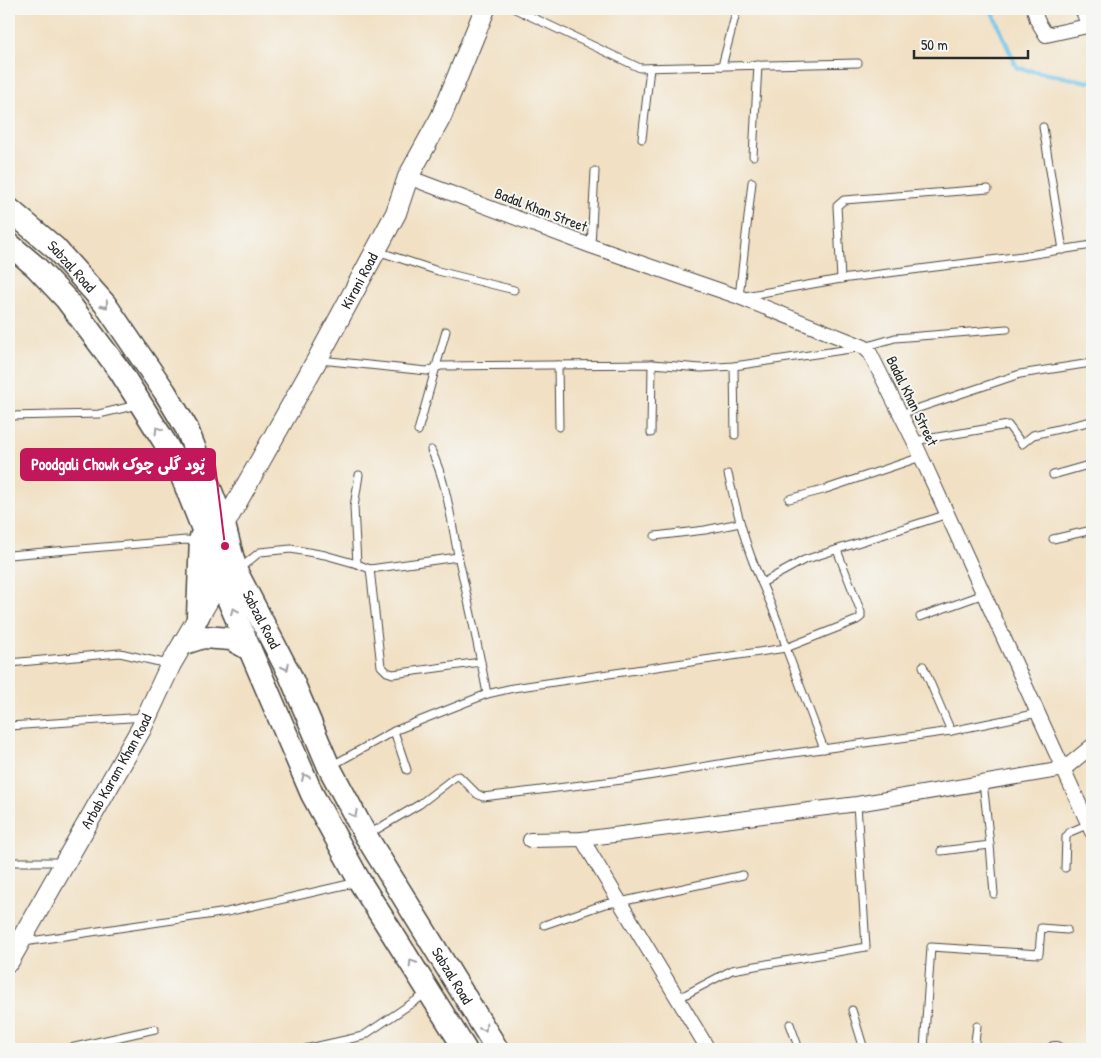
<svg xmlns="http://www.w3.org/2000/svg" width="1101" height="1058" font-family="'Patrick Hand','Playpen Sans Arabic',sans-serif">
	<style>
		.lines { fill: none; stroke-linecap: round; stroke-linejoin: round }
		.stream { stroke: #6cc3e9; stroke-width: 4.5 }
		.lane-casing { stroke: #494642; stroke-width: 9 }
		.street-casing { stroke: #494642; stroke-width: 16 }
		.secondary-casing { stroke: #494642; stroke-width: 22 }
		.primary-casing { stroke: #494642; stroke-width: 25 }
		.lane { stroke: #fff; stroke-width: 7 }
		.street { stroke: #fff; stroke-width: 14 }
		.secondary { stroke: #fff; stroke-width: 20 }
		.primary { stroke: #fff; stroke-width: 22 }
		.oneway { stroke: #a0a0a0 }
		.labels { text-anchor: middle; stroke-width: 4; stroke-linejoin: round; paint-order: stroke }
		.street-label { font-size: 15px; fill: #2b2b2b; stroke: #f6f6f2 }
		.leader { fill: none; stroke: #c2185b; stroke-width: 2 }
		.callout-dot { fill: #c2185b; stroke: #f6f6f2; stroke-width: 2 }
		.callout { fill: #c2185b; stroke: #c2185b; stroke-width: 2 }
		.callout-label { font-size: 16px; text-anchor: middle; font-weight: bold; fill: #fff }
	</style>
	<rect width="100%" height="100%" fill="#f6f6f2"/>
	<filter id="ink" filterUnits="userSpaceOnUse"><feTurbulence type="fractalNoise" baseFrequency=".02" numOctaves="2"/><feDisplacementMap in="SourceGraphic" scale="10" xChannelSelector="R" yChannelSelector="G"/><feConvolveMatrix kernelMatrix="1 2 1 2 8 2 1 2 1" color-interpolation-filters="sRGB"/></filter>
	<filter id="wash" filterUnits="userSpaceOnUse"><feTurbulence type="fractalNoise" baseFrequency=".0096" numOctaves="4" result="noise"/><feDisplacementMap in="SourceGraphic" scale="20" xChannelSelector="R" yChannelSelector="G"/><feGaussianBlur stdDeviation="1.12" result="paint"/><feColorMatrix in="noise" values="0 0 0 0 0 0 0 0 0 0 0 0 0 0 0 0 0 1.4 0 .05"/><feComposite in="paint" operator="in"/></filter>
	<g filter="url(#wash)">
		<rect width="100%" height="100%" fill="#f1e0c3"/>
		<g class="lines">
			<path class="stream" d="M991 9 1017 68 1089 82 1092 80"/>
		</g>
	</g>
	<g filter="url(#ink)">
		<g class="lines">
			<defs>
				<g id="lane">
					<path d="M515 9 640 68 858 63"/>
					<path d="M722 66 737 9"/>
					<path d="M1043 127 1063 250"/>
					<path d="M642 139 650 68"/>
					<path d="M753 156 758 65"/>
					<path d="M752 182 739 297 841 279 1022 256 1092 245"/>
					<path d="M591 246 595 171"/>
					<path d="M377 251 438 271 514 290"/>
					<path d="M841 279 837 206 844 200 988 189"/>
					<path d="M320 360 427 371 441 366 652 364 701 368 734 366 864 347 895 338 1007 329"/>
					<path d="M558 365 559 427"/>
					<path d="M734 366 735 435"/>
					<path d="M901 414 1020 374 1091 363"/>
					<path d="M9 416 99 414 137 405"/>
					<path d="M418 431 446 331"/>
					<path d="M651 433 652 364"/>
					<path d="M914 441 1008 425 1022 444 1033 435 1092 421"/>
					<path d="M431 450C448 485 451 522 459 560 469 605 479 649 487 694"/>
					<path d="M728 474C735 503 742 534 753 562 764 591 779 618 786 648L824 749"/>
					<path d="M1053 475 1092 464"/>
					<path d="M789 499 823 490 921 457"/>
					<path d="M655 536 705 530 740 523"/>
					<path d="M1053 539 1092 530"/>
					<path d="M9 555 186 540 198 541"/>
					<path d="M357 564 354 507 359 475"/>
					<path d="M239 569 260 552 291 549 325 555 357 564 370 569 458 557"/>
					<path d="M370 569 381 666 387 672 393 674 481 662"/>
					<path d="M762 583 804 560 948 514"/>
					<path d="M920 617 984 594"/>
					<path d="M9 663 120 653 168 664"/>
					<path d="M923 666 951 731"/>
					<path d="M9 726 145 717"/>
					<path d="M394 731 407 770"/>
					<path d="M331 766 394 731 487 694 513 688 786 648 857 620 861 617V612L837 550"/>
					<path d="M369 834 420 804 455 777 459 776 477 794 483 797 630 779 743 760 951 731 1038 713"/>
					<path d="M990 845 994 894"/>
					<path d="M941 851 990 845 983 782"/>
					<path d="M9 862H63"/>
					<path d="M1065 868 1066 837 1070 832 1089 824"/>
					<path d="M544 925 605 904 620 902 743 875"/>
					<path d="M24 942 227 912 358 882"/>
					<path d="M677 999 732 970 866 947 857 804"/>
					<path d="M852 1010 864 1049"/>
					<path d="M790 1024 799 1049"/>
					<path d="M66 1049 155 1029"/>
					<path d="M305 1049 363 1036 427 993"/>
					<path d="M924 1049 931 947 1039 954 1041 928 1067 930"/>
					<path d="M974 1049 977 1026"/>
				</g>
				<g id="street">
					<path d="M1034 9 1037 20 1046 35 1092 25"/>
					<path d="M1082 9 1089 26"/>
					<path d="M408 177 591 246 739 297 864 347 870 353 914 441 1092 832"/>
					<path d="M582 839 708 1049"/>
					<path d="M530 840 582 839 857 804 1064 769 1092 746"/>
					<path d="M1054 1049H1057"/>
				</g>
				<g id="secondary">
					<path id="s1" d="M215 531 224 525 317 360 396 213 408 177 441 117 485 9"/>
					<path id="s2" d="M9 961 141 729 171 664 220 580"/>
				</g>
				<g id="primary">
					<path id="s3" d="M9 209 55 248 105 304 165 392 187 429 224 525 236 571 290 675 329 767 366 836 497 1049"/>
					<path d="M9 244 36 267 66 299 120 371 164 441 177 464 206 537 220 580 312 794 360 882 465 1049"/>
					<path d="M198 616 201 537"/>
					<path d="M185 643 203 637 231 639 249 649"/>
				</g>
			</defs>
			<use href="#lane" class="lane-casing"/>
			<use href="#street" class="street-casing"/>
			<use href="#secondary" class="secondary-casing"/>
			<use href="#primary" class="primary-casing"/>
			<use href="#lane" class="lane"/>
			<use href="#street" class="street"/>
			<use href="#secondary" class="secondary"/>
			<use href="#primary" class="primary"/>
		</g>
		<defs><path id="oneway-chevron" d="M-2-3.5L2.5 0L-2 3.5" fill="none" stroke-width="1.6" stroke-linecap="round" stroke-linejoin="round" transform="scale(1.25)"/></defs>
		<g class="oneway">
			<use href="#oneway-chevron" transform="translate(105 305) rotate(52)"/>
			<use href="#oneway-chevron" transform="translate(158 430) rotate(-121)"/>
			<use href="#oneway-chevron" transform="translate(234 611) rotate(-113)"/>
			<use href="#oneway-chevron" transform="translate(286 667) rotate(63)"/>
			<use href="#oneway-chevron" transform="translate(305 777) rotate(-114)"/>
			<use href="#oneway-chevron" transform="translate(354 814) rotate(62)"/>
			<use href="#oneway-chevron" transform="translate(412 963) rotate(-122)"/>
			<use href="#oneway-chevron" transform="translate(484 1028) rotate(58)"/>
		</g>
	</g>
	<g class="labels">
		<g class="street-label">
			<text transform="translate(541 210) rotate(21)" y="5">Badal Khan Street</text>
			<text dy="5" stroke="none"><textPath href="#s3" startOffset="85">Sabzal Road</textPath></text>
			<text dy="5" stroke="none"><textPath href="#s1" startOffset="290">Kirani Road</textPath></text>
			<text transform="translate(912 401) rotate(64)" y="5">Badal Khan Street</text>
			<text dy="5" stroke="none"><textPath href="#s3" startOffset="490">Sabzal Road</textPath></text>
			<text dy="5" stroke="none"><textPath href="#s2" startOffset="218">Arbab Karam Khan Road</textPath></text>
			<text dy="5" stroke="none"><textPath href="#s3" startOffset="895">Sabzal Road</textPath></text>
		</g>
	</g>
	<path class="leader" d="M225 546L215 465"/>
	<circle class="callout-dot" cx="225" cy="546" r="5"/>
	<rect class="callout" x="21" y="449" width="194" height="31" rx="5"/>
	<g class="callout-label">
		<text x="118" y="470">Poodgali Chowk پُود گلی چوک</text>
	</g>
	<rect width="1101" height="1058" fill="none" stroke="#f6f6f2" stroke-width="30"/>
	<path d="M914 50v8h114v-8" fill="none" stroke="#2b2b2b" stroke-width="2.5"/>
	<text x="921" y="50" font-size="15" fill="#2b2b2b" stroke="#f6f6f2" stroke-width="4" paint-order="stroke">50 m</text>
</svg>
